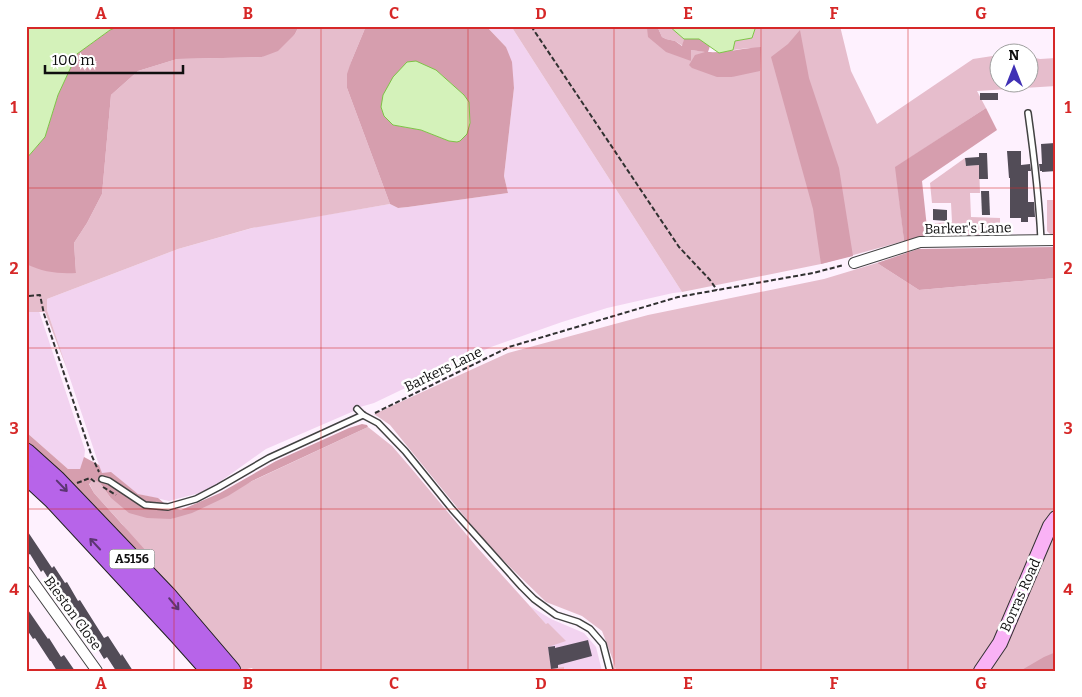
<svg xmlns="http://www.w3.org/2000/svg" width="1082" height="697" font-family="Bitter,serif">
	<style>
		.farmland { fill: #f2d3f0 }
		.green { fill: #e6bdcc }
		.forest { fill: #d69eae; fill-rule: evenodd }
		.water { fill: #d4f2ba; stroke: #7dc346 }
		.building { fill: #524c57 }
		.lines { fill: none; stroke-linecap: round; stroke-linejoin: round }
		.lane-casing { stroke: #424242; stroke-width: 8 }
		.street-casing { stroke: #424242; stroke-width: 12 }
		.secondary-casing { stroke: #313131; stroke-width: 16 }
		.highway-casing { stroke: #202020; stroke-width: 21 }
		.path { stroke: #313131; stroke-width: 2; stroke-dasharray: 5 2.5; stroke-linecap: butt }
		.lane { stroke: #fff; stroke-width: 5 }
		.street { stroke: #fff; stroke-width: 10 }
		.secondary { stroke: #f9b2f5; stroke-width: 14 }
		.highway { stroke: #b764e9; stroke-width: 19 }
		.oneway { stroke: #5b3571 }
		.grid { fill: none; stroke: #d62828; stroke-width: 1; stroke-opacity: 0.55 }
		.labels { text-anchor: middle; stroke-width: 5; stroke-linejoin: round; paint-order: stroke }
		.shield { fill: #fff; stroke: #575757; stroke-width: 1 }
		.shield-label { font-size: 12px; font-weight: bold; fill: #0f0f0f }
		.street-label { font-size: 14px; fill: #0f0f0f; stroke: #fff }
		.neatline { fill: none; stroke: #d62828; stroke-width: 2 }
		.grid-label { font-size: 16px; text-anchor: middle; font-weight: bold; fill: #d62828 }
	</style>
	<rect width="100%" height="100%" fill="#fef1fe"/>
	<g class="farmland">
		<path d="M486 26H511L682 292 673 293 607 308 562 322 491 347 374 403 360 407 354 411 266 449 207 491 169 501 138 494 111 473 102 474 47 310V299L178 249 260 226 390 204 398 208 408 207 508 193 504 176 514 88 506 47Z"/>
		<path d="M39 311 85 450 84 460 80 469H68L26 432V312Z"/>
		<path d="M530 606 551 619 584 633 596 647 602 671H564V667L537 671 546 624Z"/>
	</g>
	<g class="green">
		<path d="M299 26H366L351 62 347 88 390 204 252 228 178 249 47 299V310L67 369 45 312H26V264L76 273 74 243 87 223 102 194 111 95 138 71 177 59 262 57 295 34Z"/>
		<path d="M511 26H655L647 28 691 61V50L707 52 732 77 761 48H748L733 50 735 41 752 38 756 26H840L851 71 877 124 973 59 999 55 1000 82H1030V57L1040 59 1056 58V86L977 91 986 108 896 167 904 241 821 264 682 292Z"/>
		<path d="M657 26H669L684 39 683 46 675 41 666 39 662 37Z"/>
		<path d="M965 158 966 166 979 165 980 193H970L971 217 1000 218V236L999 238 939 239 936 234 935 223 952 222 951 203H932L930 183Z"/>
		<path d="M1047 200H1056V238H1054L1047 231Z"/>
		<path d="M877 263 919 290 1056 278V505L1043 525 997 639 976 671H616L613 660 602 631 582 616 546 602 512 569 486 543 390 425 374 414 508 353 648 315 824 279Z"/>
		<path d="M368 427 392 446 411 468 476 546 546 624 548 623 566 641 548 647 551 668 564 667V671H254L252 668 237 671 85 500 134 547 146 556 122 524 94 493 89 483 94 479 100 483 110 497 171 519Z"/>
		<path d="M1056 539V671H989L1051 540Z"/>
	</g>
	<g class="forest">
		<path d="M120 26H299L295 34 278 51 262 57 177 59 138 71 111 95 102 194 87 223 74 243 76 273C58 274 43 272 26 264V159L45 137 58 95 77 54 110 30Z"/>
		<path d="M366 26H486L506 47 512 62 514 88 504 176 508 193 408 207 398 208 390 204 347 88V74L351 62ZM436 70 464 95 469 102 449 141 421 130 393 125Z"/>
		<path d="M657 26 662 37 666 39 675 41 682 46 684 39H699L710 46 708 52C726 53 743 48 761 47L760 71 732 77H717L692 68 689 65 695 55 705 52 691 50V61L666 52 648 37 647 28Z"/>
		<path d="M800 30 809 78 839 168 853 256 821 264 813 209 771 57 788 44Z"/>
		<path d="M986 108 997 130 922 181 928 237 904 241 895 167Z"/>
		<path d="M1056 247V278L919 290 877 263 918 249Z"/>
		<path d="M362 424 367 425 368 427 252 481 228 496 192 513 171 519 147 518 129 513 110 497 100 483 93 479 89 484 94 493 147 552 146 556 134 547 85 500 26 447V432L68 469H80L84 457 99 465 102 473 111 472 138 494 158 498 170 508 181 510 220 493 276 461 349 428Z"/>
		<path d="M1056 652V671H1020L1044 657Z"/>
	</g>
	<g class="water">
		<path d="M26 26H120L110 30 77 54 58 95 45 137 26 159Z"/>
		<path d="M669 26H756L752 38 735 41 733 50 719 53 699 39H684Z"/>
		<path d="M416 61 436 70 464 95 469 102 470 123 467 134 460 141 457 142 449 141 421 130 393 125 384 116 381 107 383 95 393 77 407 62Z"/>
	</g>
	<g class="building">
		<rect x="980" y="93" width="18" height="7"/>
		<path d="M1055 143 1056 171 1042 172V171H1040L1039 164H1042L1041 144Z"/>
		<path d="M1007 151H1021V165L1030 164 1031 171H1028V202H1034L1035 217H1028V222H1021V218H1010V178H1009Z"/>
		<path d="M979 153H987L988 179H979V165L966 166 965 158 979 157Z"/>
		<path d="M981 191H989L990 215H982Z"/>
		<path d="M933 209 947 210V221L933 220Z"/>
		<path d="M26 529 52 568 54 566 65 583 67 582 78 601 80 600 104 638 108 636 121 656 122 654 133 671H116L107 657 104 659 95 644 93 645 78 622H77L56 587 54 588 43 570 41 572 30 554 26 556Z"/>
		<path d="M26 607 48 639 49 638 61 657 64 655 75 671H57L51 661H50L35 638 33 639 26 628Z"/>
		<path d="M588 640 592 656 558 665V668L551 669 548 647 555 646V648Z"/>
	</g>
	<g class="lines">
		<defs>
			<g id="lane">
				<path d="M1028 113C1034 156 1039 197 1041 240"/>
				<path d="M357 409 363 415 378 423 405 451 452 509 522 587 534 599 556 615 578 622 590 629 603 644 610 671"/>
				<path d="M102 479 109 481 145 505 168 507 196 499 219 487 269 458 363 415"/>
			</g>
			<g id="street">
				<path d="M854 263 920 242 1056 240"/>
				<path d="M26 572 97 671"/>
			</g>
			<path id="secondary" d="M981 671 1000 643 1050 526 1056 518"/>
			<g id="highway">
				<path d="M26 453 56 480 167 596 231 671"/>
				<path d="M26 474 53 499 179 635 211 671"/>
			</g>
		</defs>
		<use href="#lane" class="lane-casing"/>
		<use href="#street" class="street-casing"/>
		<use href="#secondary" class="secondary-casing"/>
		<use href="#highway" class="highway-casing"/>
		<g class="path">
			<path d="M531 26 679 247 710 280 717 290"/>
			<path d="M29 296 40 295 44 314 91 454 99 472"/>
			<path d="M375 413 509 347 678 297 813 273 844 265"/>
			<path d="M77 483 90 478 95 482"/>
			<path d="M103 487 116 495"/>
		</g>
		<use href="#lane" class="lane"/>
		<use href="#street" class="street"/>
		<use href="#secondary" class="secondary"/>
		<use href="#highway" class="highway"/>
	</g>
	<defs><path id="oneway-shaft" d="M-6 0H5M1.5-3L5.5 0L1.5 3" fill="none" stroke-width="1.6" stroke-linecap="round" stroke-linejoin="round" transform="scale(1.25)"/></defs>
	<g class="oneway">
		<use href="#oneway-shaft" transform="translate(62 486) rotate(46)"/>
		<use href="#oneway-shaft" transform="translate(95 544) rotate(-133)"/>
		<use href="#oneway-shaft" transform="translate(174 604) rotate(50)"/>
	</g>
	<path class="grid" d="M174 26V671M321 26V671M468 26V671M614 26V671M761 26V671M908 26V671M26 188H1056M26 348H1056M26 509H1056"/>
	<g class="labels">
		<rect class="shield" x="109.5" y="549.5" width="45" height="19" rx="4"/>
		<g class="shield-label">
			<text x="132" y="563">A5156</text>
		</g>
		<g class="street-label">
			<text transform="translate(968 228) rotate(-1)" y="5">Barker's Lane</text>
			<text transform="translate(443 369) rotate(-26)" y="5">Barkers Lane</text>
			<text transform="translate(1020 595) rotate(-66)" y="5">Borras Road</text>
			<text transform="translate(73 613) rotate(54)" y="5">Bieston Close</text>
		</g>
	</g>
	<rect width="1082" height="697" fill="none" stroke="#ffffff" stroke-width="55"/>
	<g transform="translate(1014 68)"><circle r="24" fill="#ffffff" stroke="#9f9f9f"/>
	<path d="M0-4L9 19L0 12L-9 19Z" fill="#4031b5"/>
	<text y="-8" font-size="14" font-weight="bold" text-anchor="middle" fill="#0f0f0f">N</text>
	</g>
	<path d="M45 65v8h138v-8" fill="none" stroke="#0f0f0f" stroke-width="2.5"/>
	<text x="52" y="65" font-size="15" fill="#0f0f0f" stroke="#ffffff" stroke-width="4" paint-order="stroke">100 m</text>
	<rect x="28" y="28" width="1026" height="642" class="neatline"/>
	<g class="grid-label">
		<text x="101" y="19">A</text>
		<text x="248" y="19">B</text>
		<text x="394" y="19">C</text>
		<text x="541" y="19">D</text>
		<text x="688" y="19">E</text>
		<text x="834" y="19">F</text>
		<text x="981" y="19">G</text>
		<text x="14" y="113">1</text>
		<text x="1068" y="113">1</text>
		<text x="14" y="274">2</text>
		<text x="1068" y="274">2</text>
		<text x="14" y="434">3</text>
		<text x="1068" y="434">3</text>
		<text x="14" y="595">4</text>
		<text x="1068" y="595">4</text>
		<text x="101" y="689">A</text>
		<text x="248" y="689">B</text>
		<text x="394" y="689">C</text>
		<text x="541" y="689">D</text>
		<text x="688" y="689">E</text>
		<text x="834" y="689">F</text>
		<text x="981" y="689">G</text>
	</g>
</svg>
